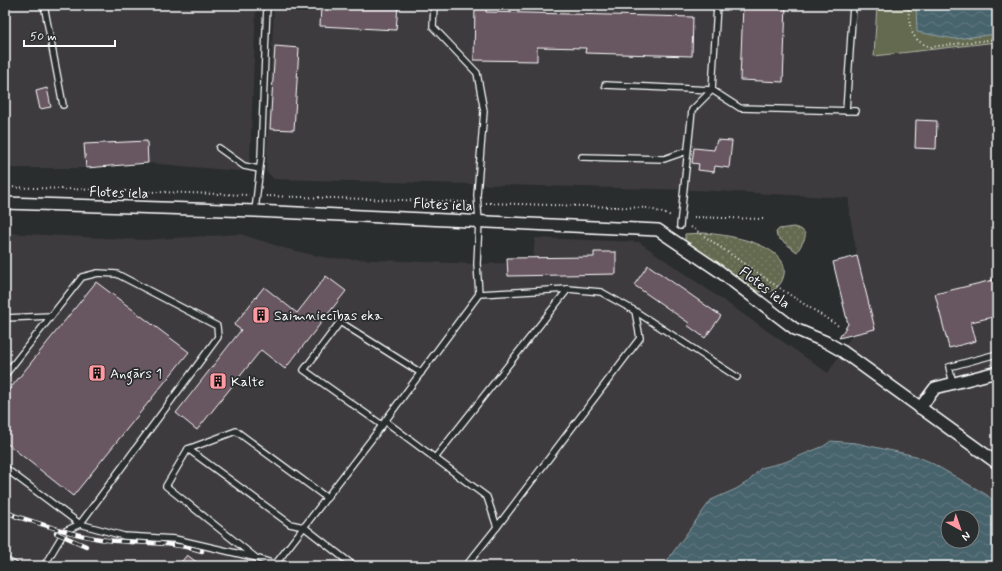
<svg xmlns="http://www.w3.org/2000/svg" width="1002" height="571" font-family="Mynerve,sans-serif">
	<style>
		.built { fill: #3d3a3d }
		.grass { fill: url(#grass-dots); stroke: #b2b5a8 }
		.park { fill: #646b50; stroke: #b2b5a8 }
		.water { fill: url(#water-waves); stroke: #91a1a7; fill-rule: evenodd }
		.building { fill: #685761; stroke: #fff }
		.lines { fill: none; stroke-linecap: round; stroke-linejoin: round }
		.lane-casing { stroke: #fff; stroke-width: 8 }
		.street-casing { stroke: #fff; stroke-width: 14 }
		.path { stroke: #fff; stroke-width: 2; stroke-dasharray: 1 3; stroke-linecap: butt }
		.lane { stroke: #2a2d2e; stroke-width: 5.5 }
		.street { stroke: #2a2d2e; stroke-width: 11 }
		.rail-casing { stroke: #fff; stroke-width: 4.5 }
		.rail { stroke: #2a2d2e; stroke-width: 3; stroke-dasharray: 9; stroke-linecap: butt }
		.labels { text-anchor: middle; stroke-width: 3.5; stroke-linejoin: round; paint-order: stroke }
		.street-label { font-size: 14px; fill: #fff; stroke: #2a2d2e }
		.poi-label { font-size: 14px; fill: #fff; stroke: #2a2d2e; text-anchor: start }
	</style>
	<defs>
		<pattern id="grass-dots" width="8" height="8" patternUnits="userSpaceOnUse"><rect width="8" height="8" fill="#646b50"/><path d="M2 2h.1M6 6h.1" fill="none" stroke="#7b816a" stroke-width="1.8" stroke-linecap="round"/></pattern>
		<pattern id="water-waves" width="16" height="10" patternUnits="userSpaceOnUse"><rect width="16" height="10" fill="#47636c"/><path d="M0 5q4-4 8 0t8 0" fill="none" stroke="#637a82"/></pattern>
	</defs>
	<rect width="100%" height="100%" fill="#2a2d2e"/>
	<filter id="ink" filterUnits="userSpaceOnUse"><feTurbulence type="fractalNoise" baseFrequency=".025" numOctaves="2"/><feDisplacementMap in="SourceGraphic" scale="8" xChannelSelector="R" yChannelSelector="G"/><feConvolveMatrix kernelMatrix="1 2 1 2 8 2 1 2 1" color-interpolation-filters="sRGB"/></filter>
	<g filter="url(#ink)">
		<g class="built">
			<path d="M5 5H256L250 161 239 171 148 163 86 168H5Z"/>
			<path d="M274 5H877L874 56 997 42V504L987 495 930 462 916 456 856 443 831 441 824 446 785 462 761 468 749 481 736 489 711 500 663 566H5V233L143 240 240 234 287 249 327 258 477 264 507 263 506 258H533L535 238 639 242 828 373 851 337 833 262 857 256 849 210V198L695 190 274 179 266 171Z"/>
		</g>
		<g class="grass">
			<path d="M793 227C813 231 804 240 797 252L777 237 776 232 779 229Z"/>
			<path d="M704 233C727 235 767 241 781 260 791 274 777 299 757 291L685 242V234Z"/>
		</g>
		<path class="park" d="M877 5H997V42L874 56Z"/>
		<g class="water">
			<path d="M916 5H997V34L955 39 917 32Z"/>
			<path d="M831 441 856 443 916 456 930 462 987 495 997 504V566H663L711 500 736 489 749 481 761 468 785 462 824 446ZM948 517H972V541H948Z"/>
		</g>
		<g class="building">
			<path d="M321 5H398L396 30 320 26Z"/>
			<path d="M475 5H486V12L693 17 692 56 585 53 586 48 537 47V61L474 60Z"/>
			<path d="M743 5H786L783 82 740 80Z"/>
			<path d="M275 46 299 48 294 130 270 129Z"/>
			<path d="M47 88 51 107 40 109 36 91Z"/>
			<path d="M916 120 937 121 936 149 915 148Z"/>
			<path d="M717 140 732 141 729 168 715 166 714 172 698 170 699 164 692 163 694 148 714 150Z"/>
			<path d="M147 141 148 163 86 168 84 144Z"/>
			<path d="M594 252H616V274L508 276 507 258 594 257Z"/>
			<path d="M857 256 875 329 839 338 848 324 833 262Z"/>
			<path d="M648 265 721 316 705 338 687 325 689 323 634 285Z"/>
			<path d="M326 276 346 291 285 369 261 350 197 430 176 413 241 330 234 325 264 287 297 313Z"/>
			<path d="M997 279V316L971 322 976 341 949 348 935 294Z"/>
			<path d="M96 282 189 352 73 496 5 442V395Z"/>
			<path d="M187 555 202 566H178Z"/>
		</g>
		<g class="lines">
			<defs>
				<g id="lane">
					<path d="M44 5 63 105"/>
					<path d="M434 5 433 27 477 73 484 111 477 195 479 221 477 264 479 294 385 421 487 497 497 527 466 566"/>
					<path d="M605 85 712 90 740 108 856 111"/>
					<path d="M846 111 853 5"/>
					<path d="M219 148 244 166 259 169"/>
					<path d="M582 157 664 159 687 151"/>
					<path d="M255 211 261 157 267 5"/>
					<path d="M680 226 692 110 712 90 717 5"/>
					<path d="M479 294 568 289 601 292 635 311 640 338 497 527"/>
					<path d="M635 311 737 377"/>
					<path d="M5 318 51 316"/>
					<path d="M5 375 82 277 98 273 117 274 217 326 218 337 80 524 65 531 44 566"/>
					<path d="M953 383 949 367 997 354"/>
					<path d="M382 425 304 370 340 322 421 373"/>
					<path d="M188 449 290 524 304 527 354 566"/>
					<path d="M435 458 568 289"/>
					<path d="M5 468 80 524 124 536 175 539 253 557"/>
					<path d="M5 560 16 566"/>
					<path d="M275 564 256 558 166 486 188 449 236 431 327 498"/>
					<path d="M274 566 384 423"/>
				</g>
				<g id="street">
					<path d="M5 203 255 211 658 230 719 271 795 329 826 342 842 351 997 463"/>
					<path d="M920 408 935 388 997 372"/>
				</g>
			</defs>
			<use href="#lane" class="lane-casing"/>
			<use href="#street" class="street-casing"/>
			<g class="path">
				<path d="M908 5C910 25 908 39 930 47L997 39"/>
				<path d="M5 187 249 195"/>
				<path d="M266 196 469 202"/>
				<path d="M486 203 648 208 672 216"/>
				<path d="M690 217 763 219"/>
				<path d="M691 227 784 291 840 327"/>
			</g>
			<use href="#lane" class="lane"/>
			<use href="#street" class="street"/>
			<defs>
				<g id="rail">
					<path d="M5 511 20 518"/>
					<path d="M15 516C45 525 76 536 107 540 140 544 170 541 202 551"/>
					<path d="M56 533 86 546"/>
				</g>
			</defs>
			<use href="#rail" class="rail-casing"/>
			<use href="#rail" class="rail"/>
		</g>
	</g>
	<defs>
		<symbol id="building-square" viewBox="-11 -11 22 22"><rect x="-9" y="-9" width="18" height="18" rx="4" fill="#ff9aa2" stroke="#2a2d2e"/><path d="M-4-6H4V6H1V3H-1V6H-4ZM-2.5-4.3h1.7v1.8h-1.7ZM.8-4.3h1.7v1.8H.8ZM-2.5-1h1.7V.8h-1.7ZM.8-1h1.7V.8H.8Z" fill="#111"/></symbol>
	</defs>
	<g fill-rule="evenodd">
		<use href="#building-square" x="251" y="305" width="20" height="20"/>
		<use href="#building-square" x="87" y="363" width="20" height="20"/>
		<use href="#building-square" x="208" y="371" width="20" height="20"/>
	</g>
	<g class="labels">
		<g class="street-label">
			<text transform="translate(119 192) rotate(2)" y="5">Flotes iela</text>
			<text transform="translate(443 204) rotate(3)" y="5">Flotes iela</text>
			<text transform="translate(765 287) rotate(37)" y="5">Flotes iela</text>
		</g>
		<g class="poi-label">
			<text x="274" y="320">Saimniecības eka</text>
			<text x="110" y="378">Angārs 1</text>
			<text x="231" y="386">Kalte</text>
		</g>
	</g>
	<rect width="1002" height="571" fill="none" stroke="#2a2d2e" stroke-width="20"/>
	<rect x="10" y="10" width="982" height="551" fill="none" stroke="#fff" stroke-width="1.5" filter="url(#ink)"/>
	<g transform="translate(960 529) rotate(140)"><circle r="19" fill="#2a2d2e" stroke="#7f8182"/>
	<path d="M0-3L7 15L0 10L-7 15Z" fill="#ff9aa2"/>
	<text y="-6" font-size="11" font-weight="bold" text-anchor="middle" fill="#ffffff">N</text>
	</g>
	<path d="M24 40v6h91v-6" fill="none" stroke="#ffffff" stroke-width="2"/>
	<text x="30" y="40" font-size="12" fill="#ffffff" stroke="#2a2d2e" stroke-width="3" paint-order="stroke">50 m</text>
</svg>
